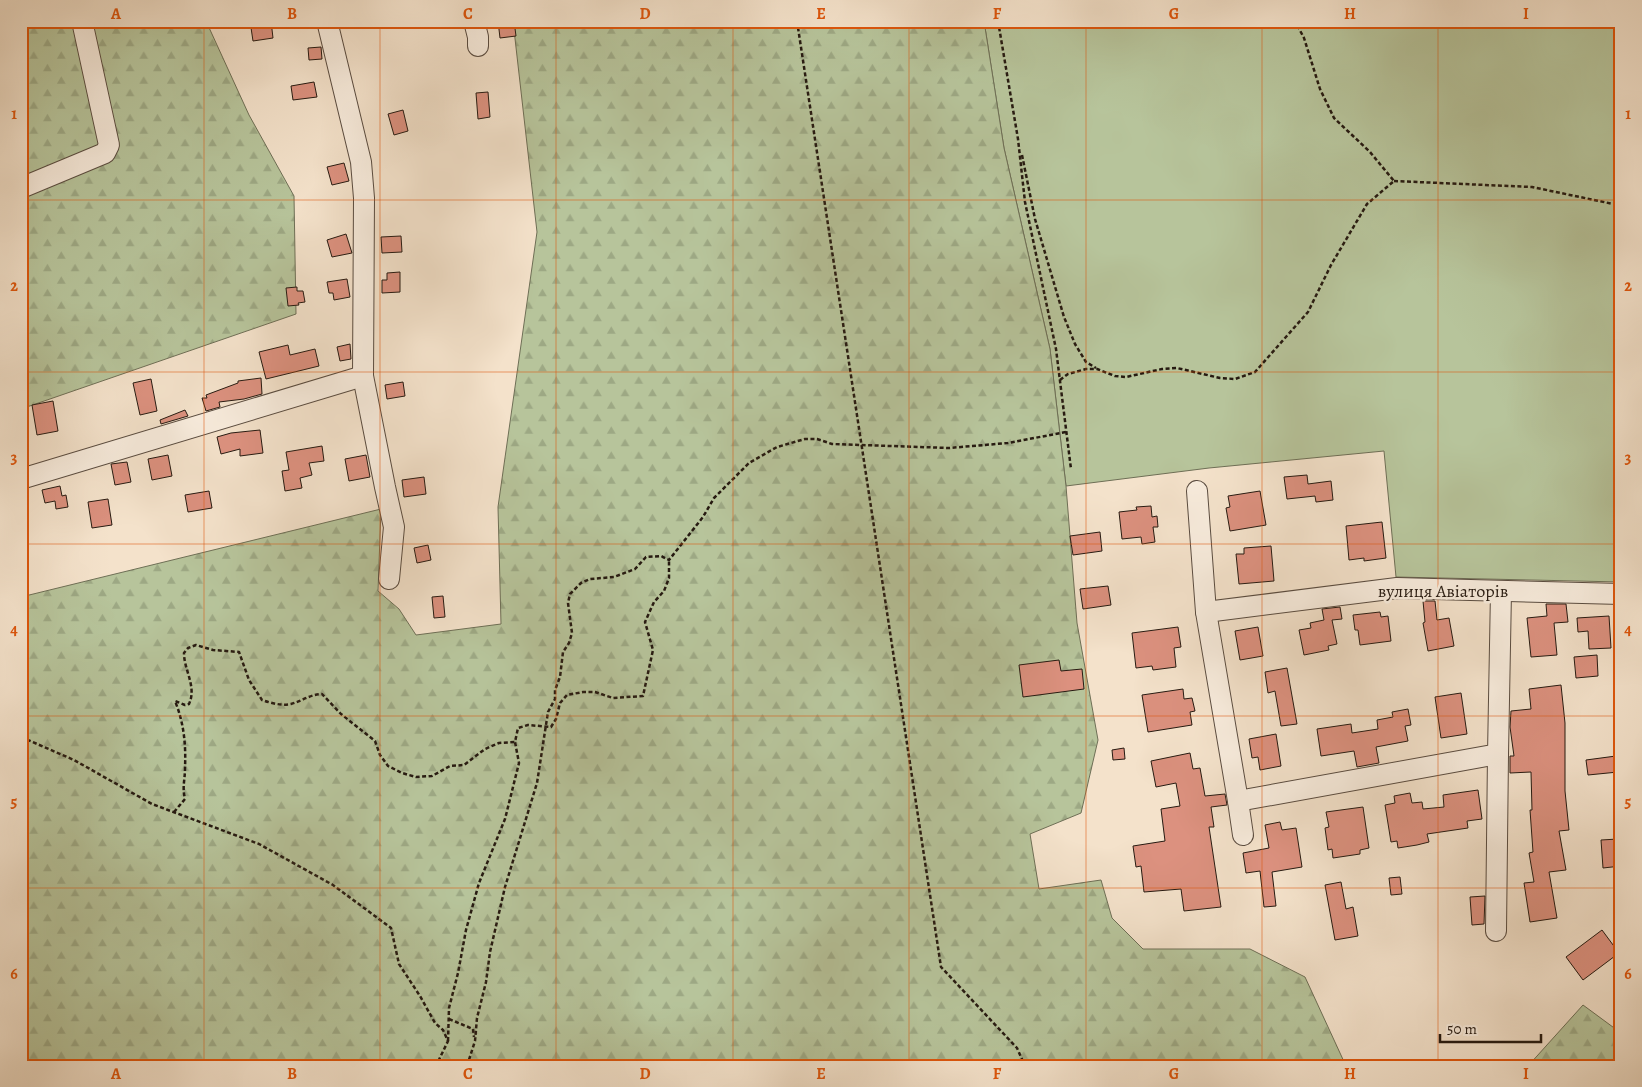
<svg xmlns="http://www.w3.org/2000/svg" width="1642" height="1087" font-family="Alegreya,serif">
	<style>
		.green { fill: #b7c49b; stroke: #6e6f56 }
		.forest { fill: url(#forest-firs); stroke: #6e6f56 }
		.building { fill: #dc917f; stroke: #261a11 }
		.lines { fill: none; stroke-linecap: round; stroke-linejoin: round }
		.minor-casing { stroke: #5a4c40; stroke-width: 22 }
		.path { stroke: #261a11; stroke-width: 2.5; stroke-dasharray: 4 2.5; stroke-linecap: butt }
		.minor { stroke: #f8ecdd; stroke-width: 20 }
		.grid { fill: none; stroke: #de560c; stroke-width: 1; stroke-opacity: 0.55 }
		.labels { text-anchor: middle; stroke-width: 5; stroke-linejoin: round; paint-order: stroke }
		.street-label { font-size: 18px; fill: #261a11; stroke: #f8ecdd }
		.neatline { fill: none; stroke: #de560c; stroke-width: 2 }
		.grid-label { font-size: 16px; text-anchor: middle; font-weight: bold; fill: #de560c }
	</style>
	<defs>
		<pattern id="forest-firs" width="22" height="20" patternUnits="userSpaceOnUse" patternTransform="scale(1.25)"><rect width="22" height="20" fill="#b7c49b"/><path d="M5 1l3.5 6h-7zM16 11l3.5 6h-7z" fill="#9da884"/></pattern>
	</defs>
	<rect width="100%" height="100%" fill="#f4e2cb"/>
	<filter id="stains"><feTurbulence type="fractalNoise" baseFrequency=".004" numOctaves="4"/><feColorMatrix values="0 0 0 0 .2 0 0 0 0 .09 0 0 0 0 .02 0 0 0 .5 -.17"/></filter>
	<radialGradient id="worn" r=".72"><stop offset=".6" stop-color="#630" stop-opacity="0"/><stop offset="1" stop-color="#630" stop-opacity=".3"/></radialGradient>
	<path class="green" d="M984 21H1614L1621 64V582L1396 577 1384 451 1209 468 1066 486 1050 349 1004 148Z"/>
	<g class="forest">
		<path d="M21 21H206L249 115 294 196 296 314 21 409Z"/>
		<path d="M513 21H984L1004 148 1050 349 1066 486 1077 623 1098 740 1081 813 1030 834 1039 889 1101 880 1112 918 1143 949H1250L1305 977 1346 1066H21V597L381 509 378 591 399 609 416 635 501 624 498 507 537 232Z"/>
		<path d="M1583 1005 1621 1033V1066H1528Z"/>
	</g>
	<g class="building">
		<path d="M250 21H271L273 38 253 41Z"/>
		<path d="M498 21H514L516 36 500 38Z"/>
		<path d="M321 47 322 59 309 60 308 48Z"/>
		<path d="M314 82 317 97 293 100 291 86Z"/>
		<path d="M488 92 490 117 478 119 476 93Z"/>
		<path d="M403 110 408 131 394 135 388 114Z"/>
		<path d="M344 163 349 181 332 185 327 167Z"/>
		<path d="M346 234 352 253 332 257 327 240Z"/>
		<path d="M401 236 402 252 382 253 381 237Z"/>
		<path d="M400 272V292L382 293V280H387V273Z"/>
		<path d="M347 279 350 297 334 300 333 293H329L327 282Z"/>
		<path d="M297 287V291H303L305 302 298 303 299 305 288 306 286 288Z"/>
		<path d="M350 344 351 359 340 361 337 347Z"/>
		<path d="M288 345 290 355 315 349 319 366 266 379 259 352Z"/>
		<path d="M261 378 262 394 244 399 219 402 220 407 206 411 202 398H207L206 395 238 383V381Z"/>
		<path d="M151 379 157 411 140 415 133 383Z"/>
		<path d="M403 382 405 396 387 399 385 385Z"/>
		<path d="M53 401 58 431 37 435 32 405Z"/>
		<path d="M185 410 188 416 161 424 160 420Z"/>
		<path d="M260 430 263 453 240 456V449L221 454 217 437 231 433Z"/>
		<path d="M322 446 324 461 309 463 312 475 300 478 302 488 285 491 282 471 289 470 286 452Z"/>
		<path d="M168 455 172 476 152 480 148 459Z"/>
		<path d="M366 455 370 477 349 481 345 459Z"/>
		<path d="M127 462 131 482 115 485 111 464Z"/>
		<path d="M1307 475 1308 484 1331 481 1333 500 1316 502 1315 496 1287 499 1284 477Z"/>
		<path d="M424 477 426 494 404 497 402 480Z"/>
		<path d="M60 486 62 496 66 495 68 507 56 509 55 501 45 503 42 490Z"/>
		<path d="M209 491 212 508 188 512 185 495Z"/>
		<path d="M1260 491 1266 525 1230 531 1226 508 1230 507 1228 496Z"/>
		<path d="M108 499 112 525 92 528 88 502Z"/>
		<path d="M1151 506 1152 517 1157 516 1158 527H1153L1155 542 1142 544 1141 537 1122 539 1119 512 1137 510 1136 507Z"/>
		<path d="M1382 522 1386 558 1364 561V558L1349 560 1346 526Z"/>
		<path d="M1100 532 1102 551 1073 555 1070 536Z"/>
		<path d="M428 545 431 560 417 563 414 548Z"/>
		<path d="M1271 546 1274 581 1239 584 1236 554H1244V548Z"/>
		<path d="M1108 586 1111 605 1083 609 1080 589Z"/>
		<path d="M443 596 445 617 434 618 432 597Z"/>
		<path d="M1423 601H1435L1437 620 1449 618 1454 646 1428 651 1423 623 1425 622Z"/>
		<path d="M1546 604H1566L1568 622 1554 623 1557 655 1531 657 1527 618 1547 616Z"/>
		<path d="M1340 607 1342 619 1332 620 1337 644 1328 646 1329 650 1304 655 1299 630 1311 628 1310 623 1324 620 1322 609Z"/>
		<path d="M1380 612 1381 617 1388 616 1391 641 1360 645 1358 630H1355L1353 615Z"/>
		<path d="M1609 616 1611 648 1589 649 1588 631 1578 632 1577 618Z"/>
		<path d="M1178 627 1181 647 1174 648 1176 667 1153 670 1152 666 1136 668 1132 633Z"/>
		<path d="M1258 627 1263 656 1240 660 1235 631Z"/>
		<path d="M1597 655 1598 676 1576 678 1574 657Z"/>
		<path d="M1059 660 1061 671 1082 669 1084 689 1023 697 1019 665Z"/>
		<path d="M1287 668 1297 724 1281 726 1275 691 1268 693 1265 672Z"/>
		<path d="M1561 685 1565 723V791L1569 830 1559 831 1566 870 1549 872 1557 918 1530 922 1524 883 1534 882 1529 853 1533 852 1530 810H1532L1531 772 1510 773V756H1514L1510 727 1511 711 1531 709 1529 689Z"/>
		<path d="M1183 689 1184 699 1192 698 1195 711 1190 712 1192 725 1148 732 1142 695Z"/>
		<path d="M1461 693 1467 734 1441 738 1435 697Z"/>
		<path d="M1408 709 1411 725 1405 726 1408 741 1376 747 1379 763 1357 767 1354 751 1321 756 1317 729 1351 724 1352 733 1378 729 1377 720 1393 717 1392 712Z"/>
		<path d="M1276 734 1281 766 1260 770 1258 757 1252 758 1249 739Z"/>
		<path d="M1124 748 1125 759 1113 760 1112 750Z"/>
		<path d="M1190 753 1193 769 1200 768 1205 796 1225 794 1227 805 1211 807 1214 827H1209L1221 907 1184 911 1181 889 1144 892 1141 866 1136 867 1133 846 1165 841 1161 809 1180 806 1176 783 1156 787 1151 761Z"/>
		<path d="M1616 756 1618 772 1588 775 1586 760Z"/>
		<path d="M1478 790 1482 819 1467 821 1468 828 1427 834 1429 842 1417 845 1398 848 1397 841 1391 842 1385 805 1395 803 1394 796 1410 793 1412 803 1422 802 1423 809 1444 807 1443 795Z"/>
		<path d="M1363 807 1369 848 1360 850V854L1333 858 1332 849 1328 850 1325 828 1329 827 1326 812Z"/>
		<path d="M1280 822 1282 830 1296 828 1302 867 1272 872 1276 906 1264 907 1260 871 1246 873 1243 853 1269 848 1265 825Z"/>
		<path d="M1618 839 1621 866 1603 868 1601 840Z"/>
		<path d="M1400 877 1402 894 1391 895 1389 878Z"/>
		<path d="M1341 882 1346 909 1353 907 1358 936 1335 940 1325 885Z"/>
		<path d="M1485 896 1484 924 1472 925 1470 897Z"/>
		<path d="M1602 930 1619 953 1583 980 1566 957Z"/>
	</g>
	<g class="lines">
		<defs>
			<g id="minor">
				<path d="M474 21 478 37V46"/>
				<path d="M21 188 105 153 109 145 82 21"/>
				<path d="M363 376 385 487 394 527 389 579"/>
				<path d="M21 479 363 376 364 198 361 162 327 21"/>
				<path d="M1197 491 1206 612 1238 801 1498 754 1501 591"/>
				<path d="M1206 612 1397 588 1621 594"/>
				<path d="M1238 801 1243 835"/>
				<path d="M1496 931 1498 754"/>
			</g>
		</defs>
		<use href="#minor" class="minor-casing"/>
		<g class="path">
			<path d="M797 21 941 967 1017 1048 1025 1066"/>
			<path d="M998 21 1018 139 1025 202 1056 349 1071 469"/>
			<path d="M1022 155 1035 219 1064 317 1075 344 1086 362 1096 368"/>
			<path d="M1394 181 1532 187 1618 205"/>
			<path d="M1060 380 1068 374 1086 369H1097L1115 376 1126 377 1162 369 1177 368 1220 378 1235 379 1255 372 1308 312 1331 265 1367 204 1394 181 1370 152 1334 118 1320 89 1304 38 1295 21"/>
			<path d="M21 737 74 760 152 804 259 844 333 885 391 928 399 964 420 996 435 1023 443 1030 448 1041 436 1066"/>
			<path d="M174 812 185 799C182 786 185 781 185 768 186 745 184 723 175 701L185 705 189 704C197 687 184 670 184 653L188 648 196 645 213 650 239 652 249 680 262 700C271 703 281 706 291 704 302 701 311 694 322 694L341 714 375 741 380 755 388 766 402 773 416 777 432 776 450 766 464 765 485 749 499 743 515 742"/>
			<path d="M449 1019 473 1029 474 1037"/>
			<path d="M448 1041 449 1008 458 973 466 930 479 883 505 819 519 763 515 742 518 728 528 725 551 727 556 719 560 703 567 695 583 692H595L613 698 643 696 653 650 645 622 654 602 664 591 669 578V561"/>
			<path d="M467 1066 475 1041 477 1018 486 982 490 952 505 887 537 783 548 712 555 699V690L560 677 563 652 569 643 572 633 568 603 570 594 581 583 590 579 614 577 635 569 646 557 661 556 669 560 703 517 714 498 749 463 777 447 805 439H817L832 444 949 448 1008 443 1066 432"/>
		</g>
		<use href="#minor" class="minor"/>
	</g>
	<path class="grid" d="M204 21V1066M380 21V1066M556 21V1066M733 21V1066M909 21V1066M1086 21V1066M1262 21V1066M1438 21V1066M21 200H1621M21 372H1621M21 544H1621M21 716H1621M21 888H1621"/>
	<g class="labels">
		<g class="street-label">
			<text x="1443" y="597">вулиця Авіаторів</text>
		</g>
	</g>
	<rect width="1642" height="1087" fill="none" stroke="#f4e2cb" stroke-width="55"/>
	<path d="M1440 1034v8h101v-8" fill="none" stroke="#261a11" stroke-width="2.5"/>
	<text x="1447" y="1034" font-size="15" fill="#261a11" stroke="#f8ecdd" stroke-width="4" paint-order="stroke">50 m</text>
	<rect x="28" y="28" width="1586" height="1032" class="neatline"/>
	<g class="grid-label">
		<text x="116" y="19">A</text>
		<text x="292" y="19">B</text>
		<text x="468" y="19">C</text>
		<text x="645" y="19">D</text>
		<text x="821" y="19">E</text>
		<text x="997" y="19">F</text>
		<text x="1174" y="19">G</text>
		<text x="1350" y="19">H</text>
		<text x="1526" y="19">I</text>
		<text x="14" y="119">1</text>
		<text x="1628" y="119">1</text>
		<text x="14" y="291">2</text>
		<text x="1628" y="291">2</text>
		<text x="14" y="463">3</text>
		<text x="1628" y="463">3</text>
		<text x="14" y="635">4</text>
		<text x="1628" y="635">4</text>
		<text x="14" y="807">5</text>
		<text x="1628" y="807">5</text>
		<text x="14" y="979">6</text>
		<text x="1628" y="979">6</text>
		<text x="116" y="1079">A</text>
		<text x="292" y="1079">B</text>
		<text x="468" y="1079">C</text>
		<text x="645" y="1079">D</text>
		<text x="821" y="1079">E</text>
		<text x="997" y="1079">F</text>
		<text x="1174" y="1079">G</text>
		<text x="1350" y="1079">H</text>
		<text x="1526" y="1079">I</text>
	</g>
	<rect width="100%" height="100%" filter="url(#stains)"/>
	<rect width="100%" height="100%" fill="url(#worn)"/>
</svg>
